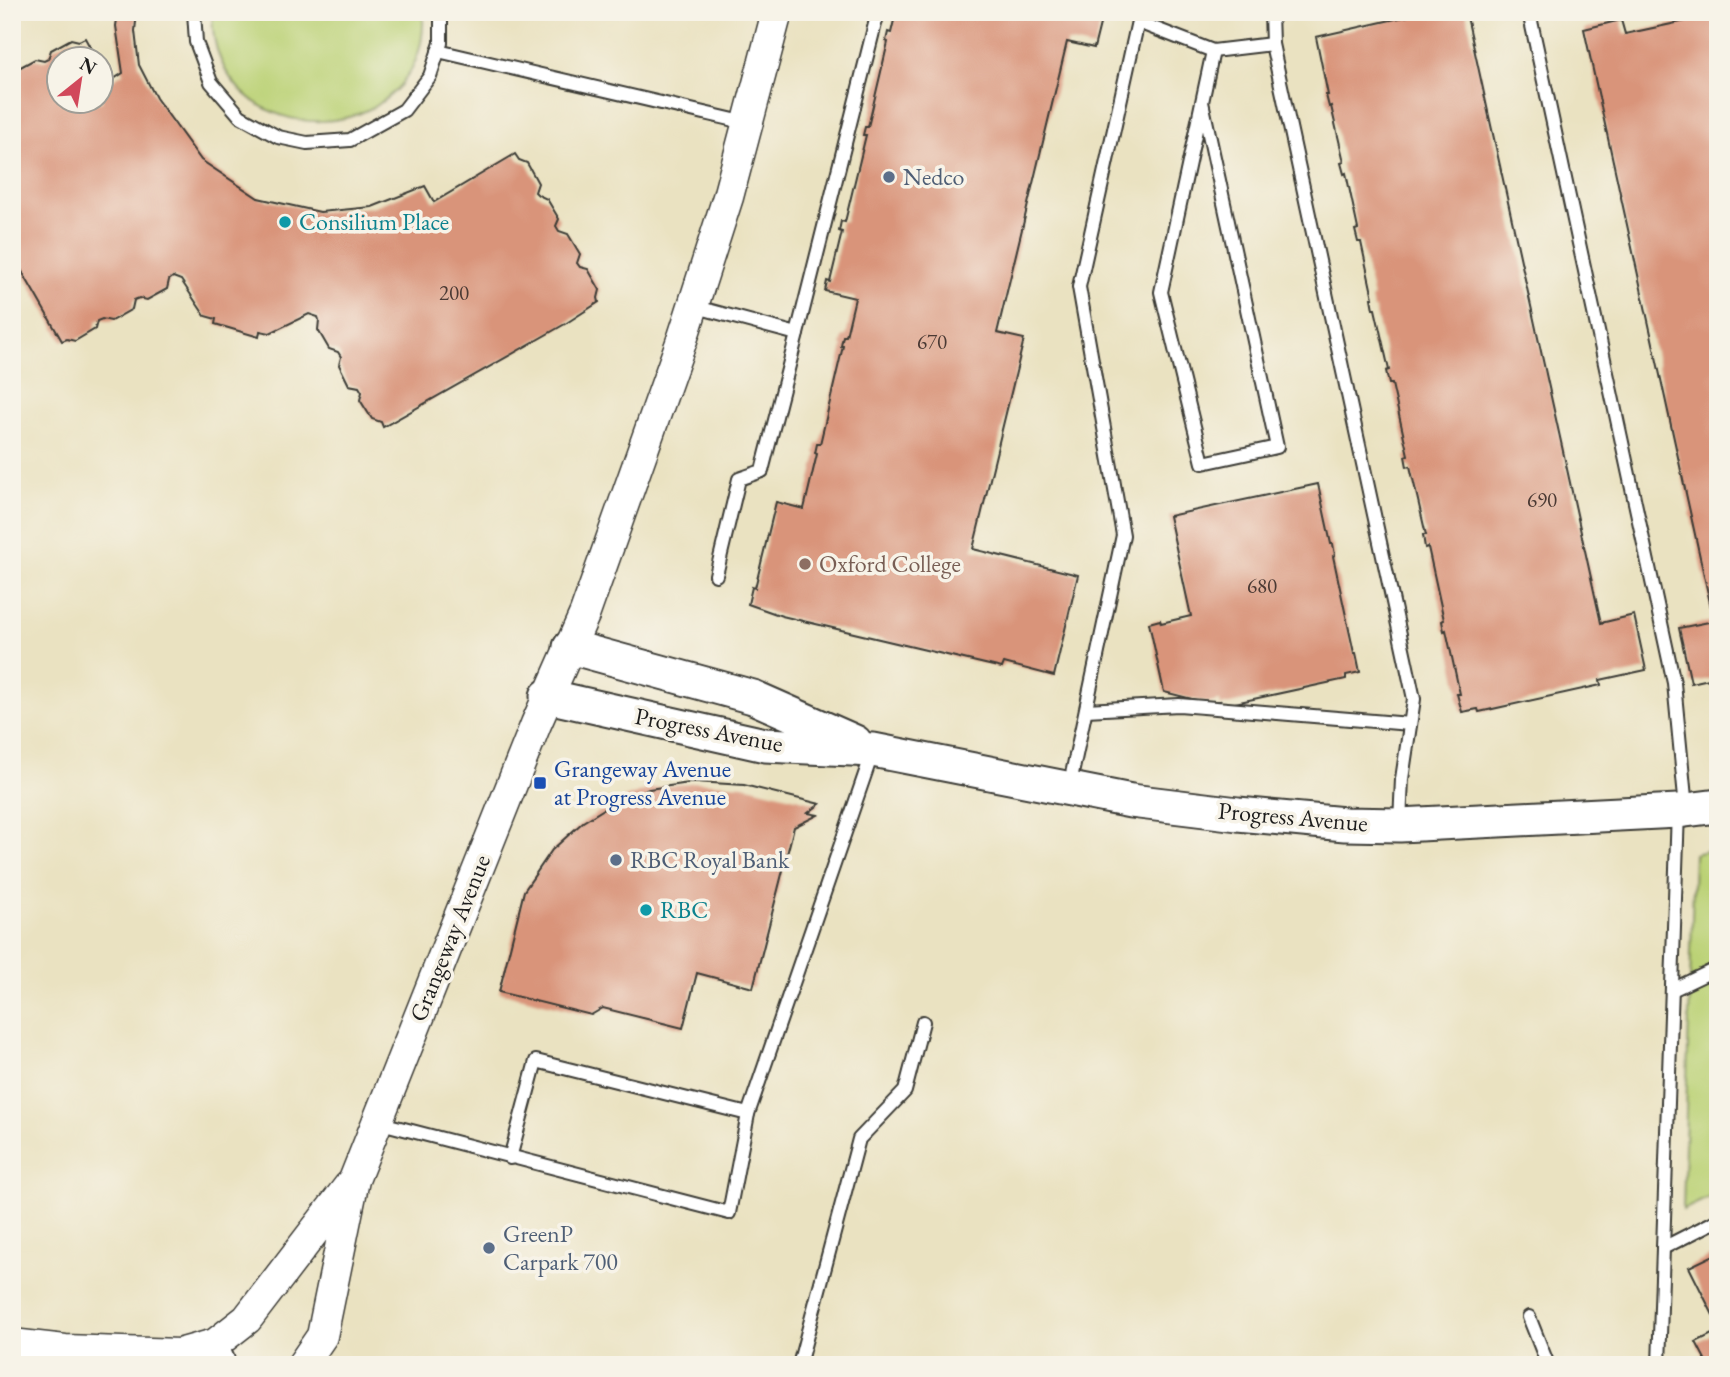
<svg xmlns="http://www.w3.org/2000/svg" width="1730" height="1377" font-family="'EB Garamond',serif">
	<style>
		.green { fill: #bbd276; stroke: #6c7749; stroke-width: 2 }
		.building { fill: #d9947a }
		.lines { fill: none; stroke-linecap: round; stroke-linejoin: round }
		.service-casing { stroke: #3b3a35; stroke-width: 16 }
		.minor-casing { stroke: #3b3a35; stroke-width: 28 }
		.tertiary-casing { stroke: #3b3a35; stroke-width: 33 }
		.secondary-casing { stroke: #3b3a35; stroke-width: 37 }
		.service { stroke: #fff; stroke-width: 12 }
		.minor { stroke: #fff; stroke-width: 24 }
		.tertiary { stroke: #fff; stroke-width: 30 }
		.secondary { stroke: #fff; stroke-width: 33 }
		.service-dot { fill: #5c6f8a; stroke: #f7f3e8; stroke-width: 2.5 }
		.culture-dot { fill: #0f9aa8; stroke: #f7f3e8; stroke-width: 2.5 }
		.education-dot { fill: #8d6e63; stroke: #f7f3e8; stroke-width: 2.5 }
		.transit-dot { fill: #1a4fb4; stroke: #f7f3e8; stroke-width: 2.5 }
		.labels { text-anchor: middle; stroke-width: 7; stroke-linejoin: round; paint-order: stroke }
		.number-label { font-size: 21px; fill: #4b3a34 }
		.service-label { font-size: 24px; fill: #4e5e75; stroke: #f7f3e8; text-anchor: start }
		.culture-label { font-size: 24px; fill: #0d838f; stroke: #f7f3e8; text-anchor: start }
		.education-label { font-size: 24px; fill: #785e54; stroke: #f7f3e8; text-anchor: start }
		.street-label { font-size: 24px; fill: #1c1c1c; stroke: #f7f3e8 }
		.transit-label { font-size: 24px; fill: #164399; stroke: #f7f3e8; text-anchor: start }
	</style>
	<rect width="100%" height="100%" fill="#f7f3e8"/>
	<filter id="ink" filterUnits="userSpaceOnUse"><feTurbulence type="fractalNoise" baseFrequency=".0143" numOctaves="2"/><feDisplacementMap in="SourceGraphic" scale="14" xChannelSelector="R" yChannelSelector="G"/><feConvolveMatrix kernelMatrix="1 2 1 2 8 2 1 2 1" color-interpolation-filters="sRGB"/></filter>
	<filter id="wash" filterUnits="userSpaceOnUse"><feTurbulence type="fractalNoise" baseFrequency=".00686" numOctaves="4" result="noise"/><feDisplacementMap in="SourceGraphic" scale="28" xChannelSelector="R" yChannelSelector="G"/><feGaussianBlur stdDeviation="1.57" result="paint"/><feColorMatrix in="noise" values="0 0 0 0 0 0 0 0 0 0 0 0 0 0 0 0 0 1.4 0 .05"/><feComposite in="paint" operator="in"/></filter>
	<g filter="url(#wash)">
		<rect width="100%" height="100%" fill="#eae2c1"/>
		<g class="green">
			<path d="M212 12H423C431 153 211 162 212 12Z"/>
			<path d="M1718 848V1193L1683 1210 1694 854Z"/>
		</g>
		<g id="blocks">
			<g class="building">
				<path d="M118 12H137L135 31 139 65 156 98 201 160 258 198 320 212 372 207 425 186 434 202 515 154 519 160 527 163 538 183 535 192 538 195 547 199 559 219 556 226 559 231 568 234 580 254 577 263 580 267 588 269 600 290 598 298 599 302 565 324 383 427 381 422 372 419 360 400 362 392 359 387 349 385 339 365 341 357 338 352 329 349 318 330 319 320 318 317 309 314 270 333 260 331 259 337 215 324 216 319 205 316 181 280 173 277 169 280 167 289 147 300 139 298 134 300 132 309 111 321 102 319 97 321 95 329 75 341 67 339 62 341 12 254V80L15 70 35 59 44 61 48 59 51 50 71 39 79 41 85 38 97 60H60V102H102V68L109 82 123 73 116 26Z"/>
				<path d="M896 12H1103L1094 48 1067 42 997 333 1024 339 973 549 1078 575 1054 676 1004 663 1002 668 782 616 748 604 752 587 755 588 776 502 804 509 817 454 815 453 817 444H820L843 346H841L843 336H846L855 298 825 291 827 281 830 282 842 232 839 231 841 221 845 222 866 135H863L865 127H868L888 42 886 41 888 32 891 33Z"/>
				<path d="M1426 12H1466L1601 623 1634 615 1646 670 1600 680 1601 685 1479 712 1478 709 1462 712 1457 694H1460L1446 630 1444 631 1442 621 1444 620 1428 547 1425 548 1423 535H1426L1410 466 1407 467 1405 456 1408 455 1392 384H1389L1386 371 1389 370 1375 309H1373L1371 298H1373L1361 242H1358L1355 230 1358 229 1346 173 1344 174 1341 163 1344 162 1331 106 1329 107 1326 95H1328L1316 37Z"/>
				<path d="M1718 14V677L1691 683 1679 628 1714 621 1584 29 1621 20 1625 34Z"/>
				<path d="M1318 484 1331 544H1333L1335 555 1333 556 1354 653H1356L1360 672 1346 675V679L1221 706 1220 701 1208 703 1164 692 1149 623 1160 620 1161 623 1191 616 1169 516Z"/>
				<path d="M696 782 744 785 820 804 808 813 818 815 794 827 753 988 697 973 683 1028 603 1008 591 1015 499 992 524 891 552 850 583 822 617 801 649 789Z"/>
				<path d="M1718 1253V1325L1689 1267Z"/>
				<path d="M1718 1331V1365H1708L1696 1342Z"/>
			</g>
		</g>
	</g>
	<g filter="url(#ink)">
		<use href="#blocks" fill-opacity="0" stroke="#3b3a35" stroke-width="2"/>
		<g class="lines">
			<defs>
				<g id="service">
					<path d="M194 12 196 42 211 82 240 116 278 137 307 143 350 140 404 110 430 76 441 43V12"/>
					<path d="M1271 12 1272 44"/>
					<path d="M1529 12 1674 683 1686 808"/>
					<path d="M1138 22 1213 51 1161 292 1203 463 1277 447 1202 102"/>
					<path d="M438 51 747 123"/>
					<path d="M1213 51 1272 44 1414 699 1402 779 1400 822"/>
					<path d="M693 306 797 334 878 12"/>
					<path d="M716 575 739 479 762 471 797 334"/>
					<path d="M1086 710 1179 705 1410 724"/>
					<path d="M1069 788 1123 535 1079 287 1140 12"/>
					<path d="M1672 990 1718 968"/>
					<path d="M377 1122 729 1213 748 1114 872 754"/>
					<path d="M510 1158 536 1061 748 1114"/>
					<path d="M1663 1248 1718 1220"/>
					<path d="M1529 1317 1548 1365"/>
					<path d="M799 1365 859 1139 905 1091 923 1022"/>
					<path d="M1659 1365 1678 811"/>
				</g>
				<path id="minor" d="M215 1344 224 1365"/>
				<g id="tertiary">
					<path d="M12 1344 65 1350 179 1354 215 1344 247 1319 349 1186"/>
					<path d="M302 1365 322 1336 354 1180 536 724 585 613 683 337 728 197 777 12"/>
				</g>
				<g id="secondary">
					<path d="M570 647 753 697 855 742"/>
					<path d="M547 696 765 745 873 750 1131 801 1238 814 1345 824 1400 825 1678 811 1718 806"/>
				</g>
			</defs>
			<use href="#service" class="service-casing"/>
			<use href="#minor" class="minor-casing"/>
			<use href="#tertiary" class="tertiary-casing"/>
			<use href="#secondary" class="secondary-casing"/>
			<use href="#service" class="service"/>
			<use href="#minor" class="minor"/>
			<use href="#tertiary" class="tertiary"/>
			<use href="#secondary" class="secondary"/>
		</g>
	</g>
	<g class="service-dot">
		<circle cx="889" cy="177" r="7"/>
		<circle cx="616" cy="860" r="7"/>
		<circle cx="489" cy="1248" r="7"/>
	</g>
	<g class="culture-dot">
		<circle cx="285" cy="222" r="7"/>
		<circle cx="646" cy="910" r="7"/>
	</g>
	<circle class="education-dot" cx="805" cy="564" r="7"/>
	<rect class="transit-dot" x="533" y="776" width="14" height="14" rx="3.5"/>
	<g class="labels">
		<g class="number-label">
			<text x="454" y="300">200</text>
			<text x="932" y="349">670</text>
			<text x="1542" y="507">690</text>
			<text x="1262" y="593">680</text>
		</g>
		<g class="service-label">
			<text x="903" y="185">Nedco</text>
			<text x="630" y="868">RBC Royal Bank</text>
			<text x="503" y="1242">GreenP<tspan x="503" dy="28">Carpark 700</tspan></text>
		</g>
		<g class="culture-label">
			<text x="299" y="230">Consilium Place</text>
			<text x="660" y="918">RBC</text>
		</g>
		<g class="education-label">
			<text x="819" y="572">Oxford College</text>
		</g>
		<g class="street-label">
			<text transform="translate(709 730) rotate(11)" y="8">Progress Avenue</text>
			<text transform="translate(1293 817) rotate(5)" y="8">Progress Avenue</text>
			<text transform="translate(450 938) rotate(-68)" y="8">Grangeway Avenue</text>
		</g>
		<g class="transit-label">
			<text x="554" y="777">Grangeway Avenue<tspan x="554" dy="28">at Progress Avenue</tspan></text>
		</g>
	</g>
	<rect width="1730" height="1377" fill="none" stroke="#f7f3e8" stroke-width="42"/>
	<g transform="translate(80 80) rotate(30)"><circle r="33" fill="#f7f3e8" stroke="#9f9d96" stroke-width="2"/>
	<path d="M0-5L12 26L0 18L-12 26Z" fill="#d1495b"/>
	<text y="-10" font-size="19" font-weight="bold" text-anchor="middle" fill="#1c1c1c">N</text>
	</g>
</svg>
